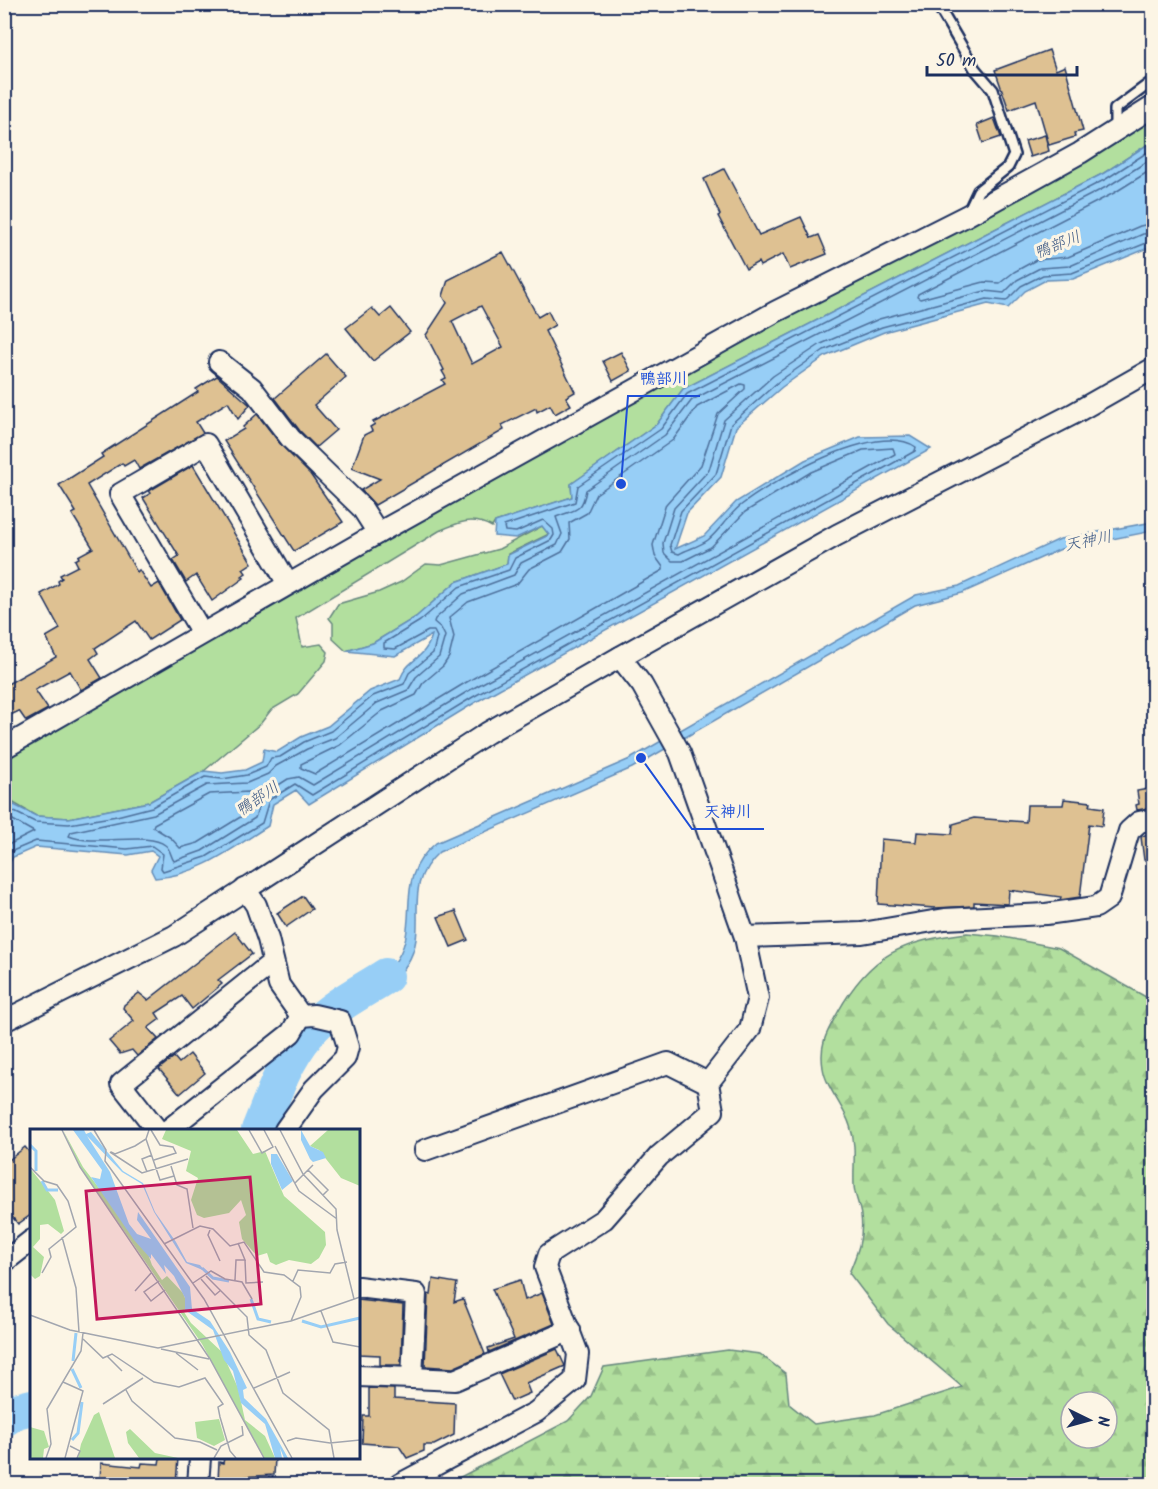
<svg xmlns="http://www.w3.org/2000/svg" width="1158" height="1489" font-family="Kalam,'Klee One',sans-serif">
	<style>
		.green { fill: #b2df9e; stroke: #66877e; stroke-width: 1.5 }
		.forest { fill: url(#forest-firs); stroke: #66877e; stroke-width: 1.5; fill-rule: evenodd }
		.water { fill: #97cef6; stroke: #658eb9; stroke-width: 1.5 }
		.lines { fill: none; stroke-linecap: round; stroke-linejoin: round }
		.shore { stroke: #4d6f9b; stroke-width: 1.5 }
		.river { stroke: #97cef6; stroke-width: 36 }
		.building { fill: #dec192; stroke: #1b2f5e; stroke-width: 1.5; fill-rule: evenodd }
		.service-casing { stroke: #1b2f5e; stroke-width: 14 }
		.minor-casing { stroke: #1b2f5e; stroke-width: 24 }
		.service { stroke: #fcf5e5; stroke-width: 9 }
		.minor { stroke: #fcf5e5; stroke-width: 20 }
		.labels { text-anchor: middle; stroke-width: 6; stroke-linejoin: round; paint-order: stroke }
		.water-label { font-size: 16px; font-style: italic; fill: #3a5784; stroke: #fcf5e5 }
		.inset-river { fill: none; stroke: #97cef6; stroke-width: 3 }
		.inset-road { fill: none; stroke: #a2a6af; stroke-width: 1.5 }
		.view { fill: #c2185b; fill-opacity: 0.15; stroke: #c2185b; stroke-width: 3 }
		.inset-edge { fill: none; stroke: #1b2f5e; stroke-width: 3 }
		.leader { fill: none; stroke: #1d4ed8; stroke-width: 2 }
		.callout-dot { fill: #1d4ed8; stroke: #fcf5e5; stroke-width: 2 }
		.callout-label { font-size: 16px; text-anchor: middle; font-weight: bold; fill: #1d4ed8; stroke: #fcf5e5; stroke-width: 6; stroke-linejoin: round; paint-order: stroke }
	</style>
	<defs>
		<pattern id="forest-firs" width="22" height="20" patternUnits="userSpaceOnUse" patternTransform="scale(1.5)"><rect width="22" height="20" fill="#b2df9e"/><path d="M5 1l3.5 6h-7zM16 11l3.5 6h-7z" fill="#98c08a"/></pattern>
	</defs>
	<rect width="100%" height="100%" fill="#fcf5e5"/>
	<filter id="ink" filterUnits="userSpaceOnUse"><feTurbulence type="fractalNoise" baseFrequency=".0167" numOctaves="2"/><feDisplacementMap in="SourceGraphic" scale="12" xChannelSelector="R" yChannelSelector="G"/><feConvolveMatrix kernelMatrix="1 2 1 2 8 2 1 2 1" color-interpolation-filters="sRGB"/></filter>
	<g filter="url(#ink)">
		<g class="green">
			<path d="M1153 115V141L1104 173 683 389 657 424 571 484 572 497 495 522 492 527C472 516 459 522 439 531L296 618 302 647 321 644 328 652 326 661 298 694 271 710 261 723 204 771 149 802 69 818 36 816 5 798V755L777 317Z"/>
			<path d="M542 526 549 534 508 554 507 564 456 582 416 617 373 643 346 651 333 639V623L329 618 338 604 379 592 401 582 426 564 441 565 499 549Z"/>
		</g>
		<path class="forest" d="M967 933 998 936 1059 948 1153 1001V1484H447L568 1421 591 1396 604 1367 728 1350 760 1354 786 1374 789 1404 814 1424 875 1415 962 1387 888 1324 849 1273C857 1254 864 1237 861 1216 860 1205 854 1195 854 1185 853 1164 857 1146 850 1126 844 1106 826 1088 823 1068 819 1044 827 1032 838 1012 871 953 903 941 967 933ZM1071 1402H1107V1438H1071Z"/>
		<g class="water">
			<path d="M1153 141V246L1073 279 1046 280 1025 291 1008 308 988 304 884 332 826 356 782 387 736 427 721 477 687 513 675 549 704 536 736 502 805 460 860 437 910 436 931 449 476 702 309 804 296 790 273 804 268 826C233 848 197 876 155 878L151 870 158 856 151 851 128 855 36 847 13 857 5 871 6 801 36 816 69 818 149 802 204 771 222 773 245 770 262 762 264 749 277 752 301 737 328 726 370 691 400 679C408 658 425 660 432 635L395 656 346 651 373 643 416 617 456 582 507 564 508 555 549 535 542 526 516 538 494 536 495 522 572 497 571 484 657 424 683 389 1104 173Z"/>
			<path d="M1153 522V531L1061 549 962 593 915 605 632 768 439 852C399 888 431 926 407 964 394 985 369 997 349 1010L341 1000C357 990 380 980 392 966 425 926 389 881 436 843L630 759 916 595 959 586 1060 539Z"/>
		</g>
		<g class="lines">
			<g class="shore">
				<path d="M1154 157 1110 185 692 400 665 435 586 490C582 513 575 509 556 517L562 534 557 545 521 563 514 575 463 594 435 619 434 622 441 628 445 636 439 657 416 677 408 690 377 703 335 738 307 749 276 766 268 774 247 783 207 785 154 814 71 832 69 836C94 847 149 831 165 845 171 849 170 856 174 861L202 851 255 818 263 795 288 779 299 777 313 785 470 690 895 454 893 448 863 450 811 472 745 512 711 547 683 561H672L664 553 663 543 674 508 709 470 724 420 773 376 821 344 879 319 985 291 1004 293 1017 280 1040 268 1070 266 1143 234 1154 233"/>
				<path d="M1154 168 1114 193 918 294 917 297 920 299 984 282 1000 283 1014 272 1036 260 1068 257 1140 226 1154 223"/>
				<path d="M741 384 745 385V389L718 414 701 465 666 504 653 545 655 556 663 567V570L465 683 315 774 301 768V764L340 745 382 711 416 695 423 683 443 666 449 657 454 637 449 618 468 602 517 584 529 569 562 552 570 539 569 523 587 513 596 494 673 440 697 407Z"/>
				<path d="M249 792 252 795 247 813 198 843 180 848 171 838 153 827 154 824 209 794Z"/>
				<path d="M4 807 35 822 69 824 117 816 152 807 205 777 222 779 247 775 266 767 271 758 280 757 304 742 331 731 373 696 404 684 409 673 433 653 437 637 434 631H428L395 649 384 648V643L420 621 459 587 509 570 515 558 551 540 554 535 553 529 543 520 516 532 505 531 504 526 575 502 578 486 661 429 687 394 1106 179 1154 148"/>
				<path d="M4 815 34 832 4 847"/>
				<path d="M4 860 10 852 36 841 127 849 152 846 163 854 161 868 163 871 206 857 262 823 269 800 295 784 312 795 473 697 915 451 916 447C877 420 772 481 740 506 728 516 720 530 708 540 700 546 688 549 679 554L672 552 670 545 681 511 716 474 731 424 778 382 824 350 882 327 987 299 1006 301 1021 286 1043 275 1072 273 1154 240"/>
			</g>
			<g class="river">
				<path d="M259 1130C272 1098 284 1062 307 1034 326 1009 360 993 386 976"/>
				<path d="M4 1419 16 1411 32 1407"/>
			</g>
		</g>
		<g class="building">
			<path d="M1049 50 1056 70 1065 66 1083 131 1074 133 1075 137 1049 145 1036 100 1009 110 995 70Z"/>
			<path d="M994 118 1001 137 983 143 977 125Z"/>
			<path d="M1045 135 1049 151 1030 157 1025 141Z"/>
			<path d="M724 169 759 235 801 217 811 238 819 235 827 254 790 269 783 254 760 266 758 262 746 269 718 216 720 215 704 179Z"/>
			<path d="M503 252 538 317 548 311 555 325 545 331 575 392 566 397 571 405 555 414 550 405 537 412 536 408 502 425 504 430 375 505 361 490 380 479 352 468 364 435 372 431 370 427 375 424 373 422 445 384 442 380 446 378 442 371 444 370 426 335 447 303 443 296 448 280ZM481 306 503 347 472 364 452 321Z"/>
			<path d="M372 308 380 317 391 308 410 332 373 361 346 328Z"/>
			<path d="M621 352 631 371 613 381 603 361Z"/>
			<path d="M326 354 346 377 314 405 336 430 316 447 300 431 275 398Z"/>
			<path d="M217 376 250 405 238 419 228 402 196 422 203 433 139 469 134 460 124 466 122 463 87 485 137 572 139 570 151 588 159 583 180 620 149 640 136 621 95 648 98 653 90 659 102 678 81 690 70 671 35 690 48 709 26 721 19 711 4 718V686L56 657 46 637 60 629 41 594 59 584 58 581 62 578 60 575 78 566 75 560 79 558 78 556 93 548 72 514 76 512 59 485 103 457 101 454 198 392 196 389Z"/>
			<path d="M257 414 282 446 310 474 343 522 294 551 224 441 244 429 243 427Z"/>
			<path d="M193 465 252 563 243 569 246 573 242 576 244 578 212 601 196 575 186 582 173 560 179 556 143 498 151 493 149 491Z"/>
			<path d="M1154 788V807L1137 810 1136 805 1139 804 1137 791Z"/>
			<path d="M1064 799 1091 802 1090 806 1104 808 1102 826 1089 824 1080 897 1060 900 1061 897 1009 890 1008 904 974 902V906L935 908 878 904 881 839 916 842 917 832 952 834 953 824 974 818 1026 822 1027 805H1063Z"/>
			<path d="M1154 831V859L1144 860 1141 837Z"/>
			<path d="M303 896 312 909 286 927 277 913Z"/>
			<path d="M456 911 468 940 451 947 438 917Z"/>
			<path d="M235 932 252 954 218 980 222 984 192 1009 182 996 156 1013 160 1019 148 1028 158 1039 137 1056 132 1050 120 1054 109 1041 134 1021 123 1008 124 1005 139 993 148 1000Z"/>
			<path d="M190 1054 205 1073 180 1094 159 1069 174 1057 179 1063Z"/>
			<path d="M25 1147 32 1155V1214L18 1224 4 1207V1164Z"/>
			<path d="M433 1279 457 1283 454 1302 463 1299 485 1354 453 1368 425 1366 428 1294 431 1295Z"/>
			<path d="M520 1280 525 1300 542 1293 554 1324 489 1352 488 1348 514 1339 492 1289Z"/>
			<path d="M358 1300 403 1305 401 1365H380V1355L358 1354Z"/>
			<path d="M557 1349 565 1366 526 1383 530 1393 512 1401 499 1374Z"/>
			<path d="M369 1388 394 1389V1399L455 1403 454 1435 434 1445H424V1451L407 1458 399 1446 362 1443 363 1416H369Z"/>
			<path d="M160 1458H178L176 1483 133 1481V1485H114V1482L100 1481 101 1463 141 1467 142 1463 159 1464Z"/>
			<path d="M224 1458H275L274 1475 240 1477V1481L218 1480 219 1462 223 1463Z"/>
		</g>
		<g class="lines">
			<defs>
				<g id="service">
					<path d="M937 4 975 69 993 90 1014 155 1008 167 978 191 969 210"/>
					<path d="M1115 131V109L1154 80"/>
				</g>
				<g id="minor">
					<path d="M219 362 252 388 291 439 362 508 378 533"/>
					<path d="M202 633 120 494 206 444 288 584"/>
					<path d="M4 748 378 533 775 312 966 216 1080 153 1154 106"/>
					<path d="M245 889 256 905 268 939 279 985 301 1016 314 1015 340 1021 348 1047 345 1058 314 1089 285 1130"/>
					<path d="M745 937 862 933 945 919 1046 914 1096 907 1109 898 1129 831 1139 822 1154 819"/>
					<path d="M4 1021 174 936 487 733 620 657 837 535 1073 414 1154 368"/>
					<path d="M157 1130 121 1084 273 962"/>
					<path d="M168 1130 291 1033 301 1016"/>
					<path d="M425 1150 668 1063 708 1083"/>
					<path d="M4 1262 32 1240"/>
					<path d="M358 1287 416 1294 412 1378 455 1380 570 1330"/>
					<path d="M358 1376 412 1378"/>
					<path d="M198 1484 200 1458"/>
					<path d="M400 1484 536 1412 575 1380 578 1354 545 1267 549 1254 604 1219 659 1156 713 1111 708 1083 750 1029 758 998 745 937 680 753 642 685 620 657"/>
				</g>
			</defs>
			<use href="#service" class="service-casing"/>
			<use href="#minor" class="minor-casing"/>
			<use href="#service" class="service"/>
			<use href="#minor" class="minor"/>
		</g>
	</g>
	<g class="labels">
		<g class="water-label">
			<text transform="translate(1057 244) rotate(-22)" y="6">鴨部川</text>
			<text transform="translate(1088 540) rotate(-12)" y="6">天神川</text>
			<text transform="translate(257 798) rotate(-34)" y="6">鴨部川</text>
		</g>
	</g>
	<g transform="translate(30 1129)">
		<rect width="330" height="330" fill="#fcf5e5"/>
		<path d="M33 1 53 38 117 122 122 136 132 151 137 147 153 164 157 174 154 183 161 194 192 223 208 259 215 291 235 307 245 329H234L172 215 50 38ZM189 290 195 311 184 317 167 309 165 293Z" fill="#b2df9e"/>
		<path d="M136 1H207L223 25 235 22 254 67 295 103 296 116 289 129 281 135 259 131 246 136 240 133 237 124 227 127 212 110 209 93 216 86 211 71 199 84 174 89 167 86 161 71 168 49 156 42 161 22 132 10ZM298 1H330V57L311 49 289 21 280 17ZM0 39 25 71 34 102 31 105 18 95 10 96V110L3 118 14 128 10 147 5 150 0 145ZM69 283 85 329H48L51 315 64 286ZM0 298 14 302 19 318 14 320 13 329H0ZM100 300 125 324 148 329H109L98 314 96 303Z" fill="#b2df9e"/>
		<path d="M43 1H54L56 5 61 3 93 42 113 54 125 83 146 113 157 133 170 136 175 142 156 134 124 83 112 55 92 43 57 7 80 43 99 95 107 105 121 110 107 91 108 83 160 158 162 180 180 192 200 223 217 259 213 261 214 269 236 290 258 329H254L250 319 252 329H245L235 295 211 274 203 242 194 231 183 201 155 181V169L144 147 134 136 136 145 121 125V130L104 111 61 48 70 50 72 41ZM271 1 280 17 293 23 296 29 283 33 280 30 271 11ZM241 25H247L263 52 252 61 241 35Z" fill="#97cef6"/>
		<path class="inset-river" d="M0 16 6 22V42M12 52 17 61H28M172 139 183 149 199 152M221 170 228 190 241 193M272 192 291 198 330 189M43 232 46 204M42 240 51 259M42 311 48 304 52 273"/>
		<path class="inset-road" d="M32 1 50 38 180 230 234 329M64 1 76 21 75 32 174 170 262 329M121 1 130 16 143 18 146 24 124 31M219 1 232 24 243 18 234 1M250 1 273 45 306 80 307 101 324 170M116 10 130 51 144 47M245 17 269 62 307 90M80 23 112 44 158 30M81 23 85 25 105 17 116 10 119 1M141 37 147 56 157 60 163 99M0 38 14 52 27 56 38 72 46 98 19 120 21 128 12 144M278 41 298 61 293 66M117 43 112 30 122 26M265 54 283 36M180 101 178 106 190 132M32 108 46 159 49 203M134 115 170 97 183 100 200 117 214 113 234 143 254 146 270 158 271 168 261 192M215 131 216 154 233 153M176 147 217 188 219 206 236 221 253 264 299 301 304 329M171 150 185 166 191 161M205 151 206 131H215L208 114M129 152 114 163 121 172 135 161M263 152 268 141 300 144 305 135 317 133M163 154 181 142 195 150 212 153 222 170M105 162 122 143M291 182 303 213 330 218M0 186 40 201 128 219 261 192 330 168M53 210 73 229 82 225 124 253 149 258 175 249 193 275 188 278 190 288 200 322 206 329M131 220 179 230M146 224 168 241M77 227 92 242M33 253 53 262 35 329M224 259 260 243M96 261 102 272 145 309 170 313 187 321M73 275 113 249M257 312 266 309 300 314 330 311M40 317 50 322 47 329M16 329 21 315 17 280 51 222 53 204M184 329 191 317 213 306 212 297"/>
		<path class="view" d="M220 48 231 175 67 190 56 62Z"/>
		<rect width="330" height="330" class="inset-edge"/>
	</g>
	<path class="leader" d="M621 484L628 396H700M641 758L692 829H764"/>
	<g class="callout-dot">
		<circle cx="621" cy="484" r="6"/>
		<circle cx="641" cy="758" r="6"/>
	</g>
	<g class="callout-label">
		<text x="664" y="384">鴨部川</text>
		<text x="728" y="817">天神川</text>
	</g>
	<rect width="1158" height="1489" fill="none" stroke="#fcf5e5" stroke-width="24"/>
	<rect x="12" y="12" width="1134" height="1465" fill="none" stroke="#1b2f5e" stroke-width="2" filter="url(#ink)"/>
	<g transform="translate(1089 1420) rotate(95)"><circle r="28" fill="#fcf5e5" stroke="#a2a6af" stroke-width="1.5"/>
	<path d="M0-4.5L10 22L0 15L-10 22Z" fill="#1b2f5e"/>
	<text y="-9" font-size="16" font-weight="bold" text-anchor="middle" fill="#1b2f5e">N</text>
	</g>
	<path d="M927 66v9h150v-9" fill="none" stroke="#1b2f5e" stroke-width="3"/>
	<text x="936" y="66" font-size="18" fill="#1b2f5e" stroke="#fcf5e5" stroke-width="4.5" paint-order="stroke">50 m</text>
</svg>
